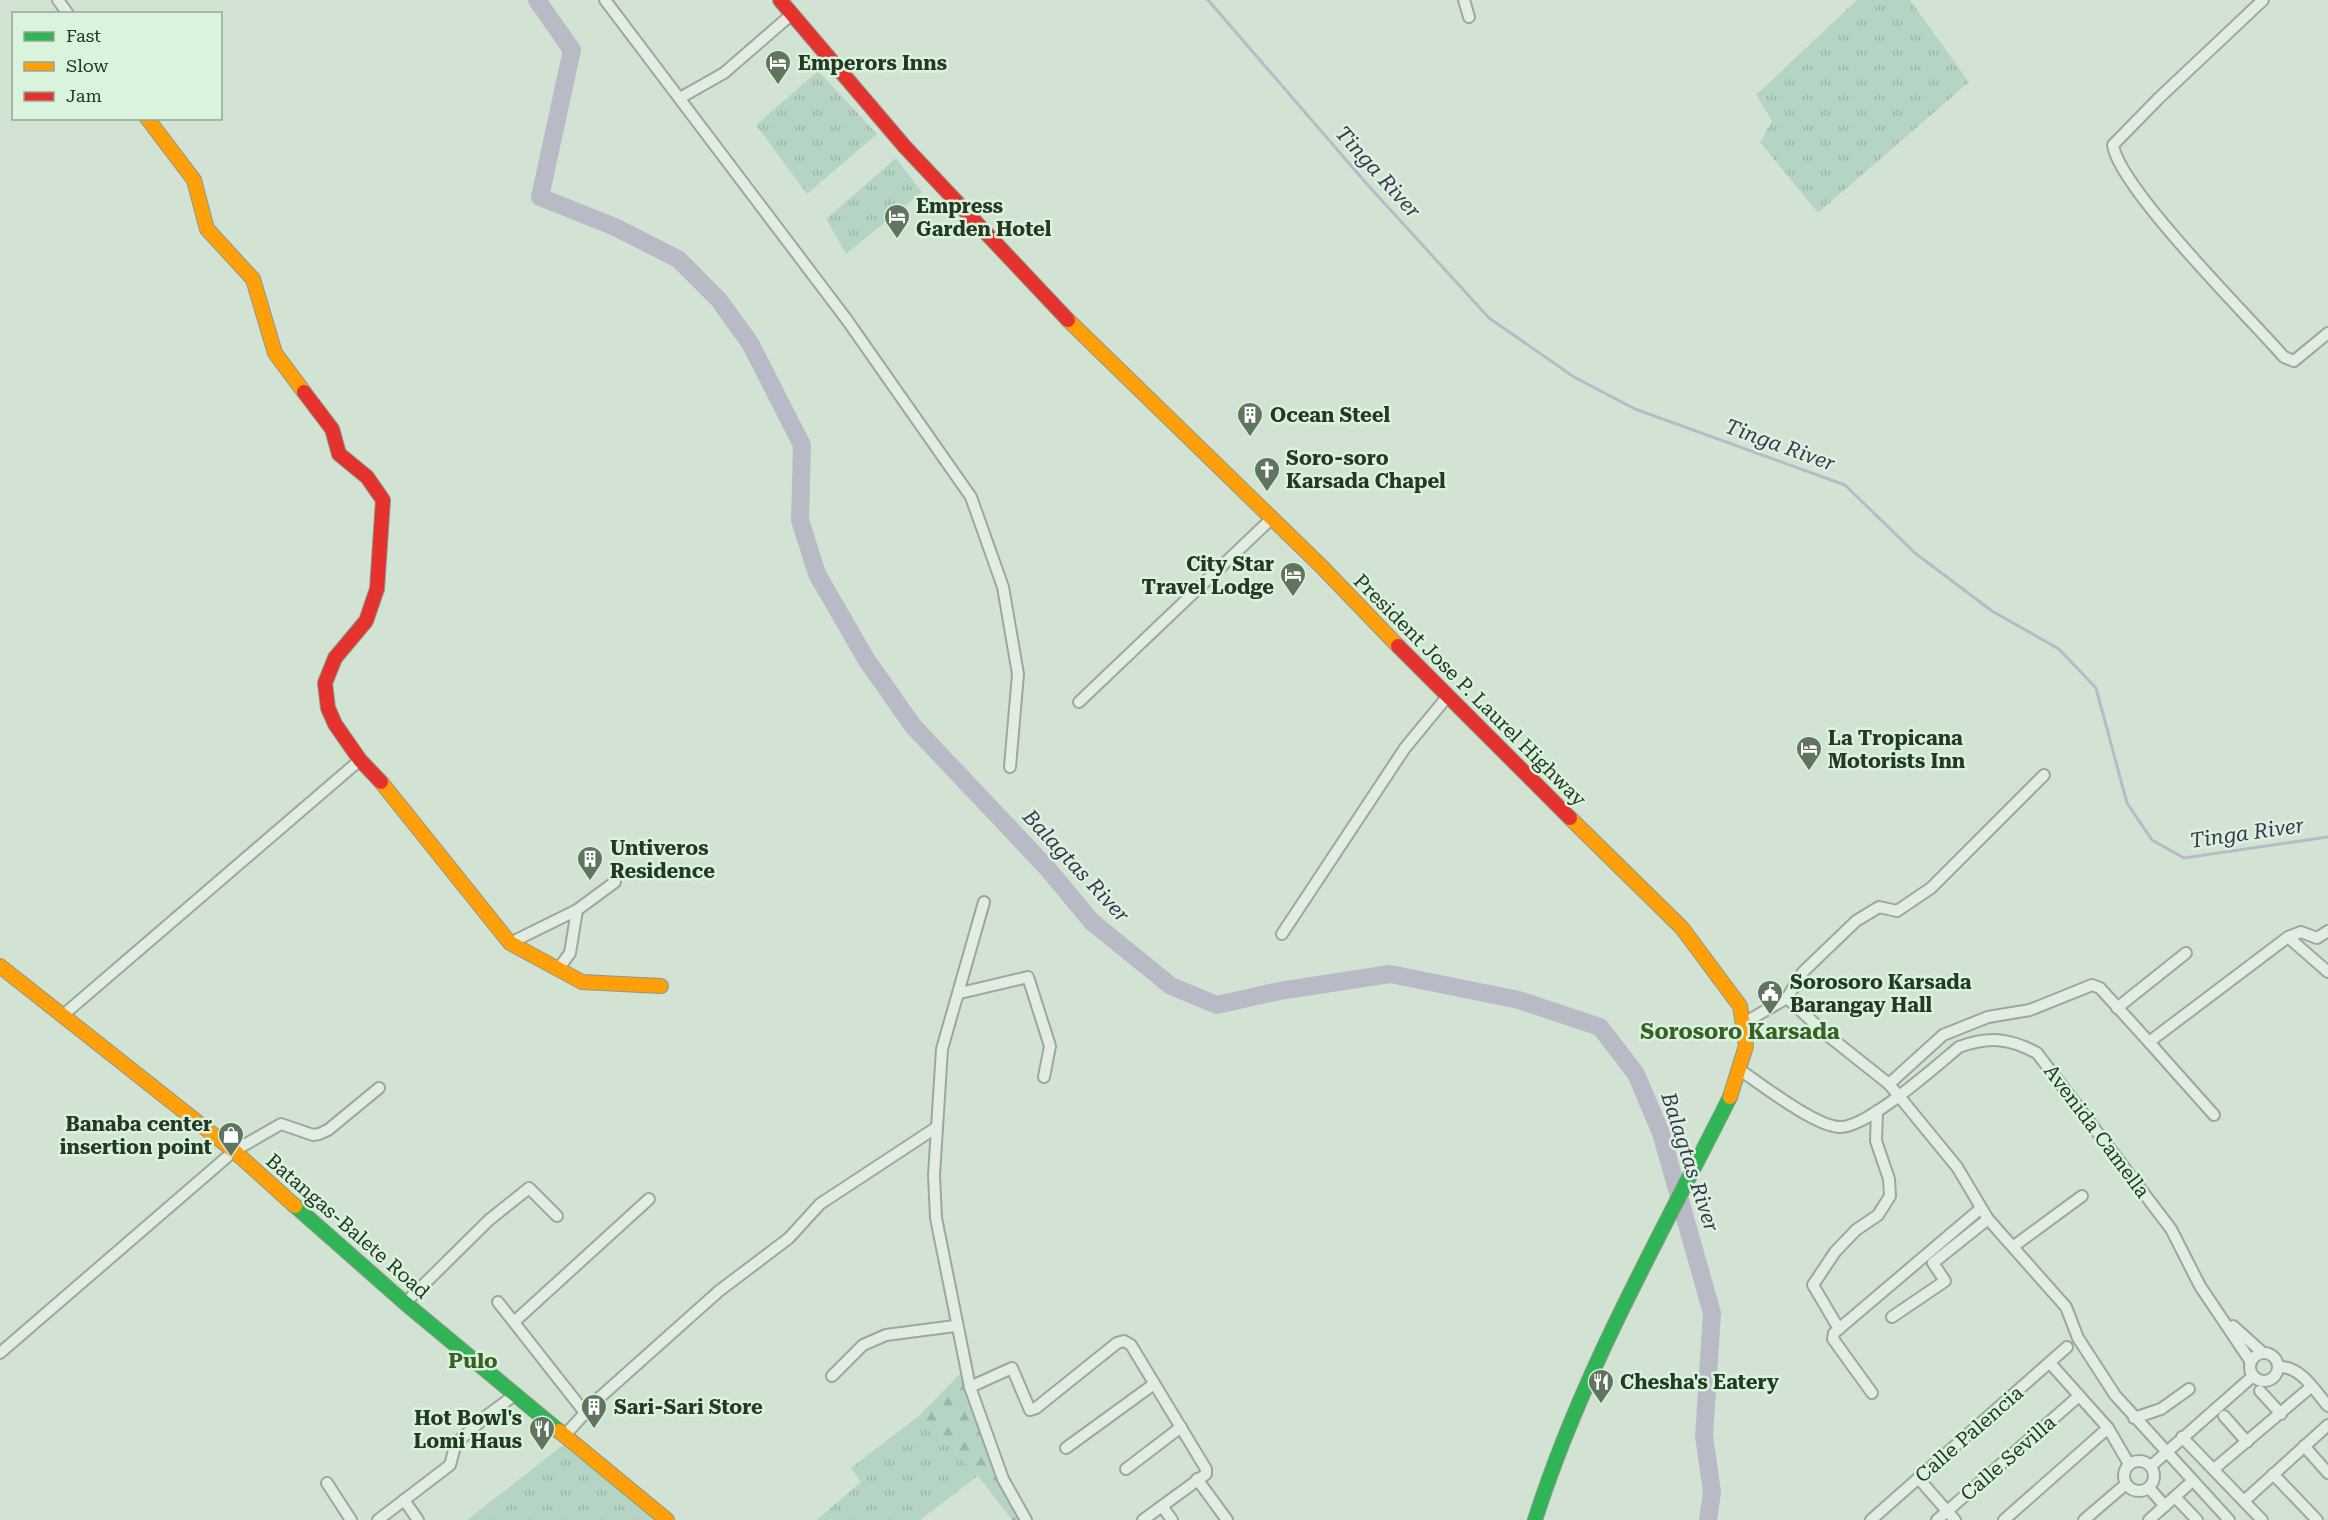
<svg xmlns="http://www.w3.org/2000/svg" width="2328" height="1520" font-family="'Roboto Serif',serif">
	<style>
		.grass { fill: url(#grass-tufts) }
		.forest { fill: url(#forest-firs) }
		.lines { fill: none; stroke-linecap: round; stroke-linejoin: round }
		.stream { stroke: #b8bbc6; stroke-width: 3 }
		.river { stroke: #b8bbc6; stroke-width: 18 }
		.street-casing { stroke: #9aa99b; stroke-width: 14 }
		.fast-casing { stroke: #8a998b; stroke-width: 16 }
		.slow-casing { stroke: #8a998b; stroke-width: 16 }
		.jam-casing { stroke: #8a998b; stroke-width: 16 }
		.street { stroke: #e2ece3; stroke-width: 10 }
		.fast { stroke: #30b455; stroke-width: 14 }
		.slow { stroke: #ff9f0a; stroke-width: 14 }
		.jam { stroke: #e5322d; stroke-width: 14 }
		.labels { text-anchor: middle; stroke-width: 5; stroke-linejoin: round; paint-order: stroke }
		.poi-label { font-size: 20px; font-weight: bold; fill: #243822; stroke: #d9f3dd; text-anchor: start }
		.street-label { font-size: 20px; fill: #243822; stroke: #d9f3dd }
		.water-label { font-size: 21px; font-style: italic; fill: #403356; stroke: #d9f3dd }
		.neighbourhood-label { font-size: 21px; font-weight: bold; fill: #3a6026; stroke: #d9f3dd }
		.quarter-label { font-size: 22px; font-weight: bold; fill: #3a6026; stroke: #d9f3dd }
	</style>
	<defs>
		<pattern id="grass-tufts" width="24" height="20" patternUnits="userSpaceOnUse" patternTransform="scale(1.5)"><rect width="24" height="20" fill="#b6d4c4"/><path d="M3 7l-1-3M5 7V3M7 7l1-3M15 17l-1-3M17 17v-4M19 17l1-3" fill="none" stroke="#9cb7a8"/></pattern>
		<pattern id="forest-firs" width="22" height="20" patternUnits="userSpaceOnUse" patternTransform="scale(1.5)"><rect width="22" height="20" fill="#b6d4c4"/><path d="M5 1l3.5 6h-7zM16 11l3.5 6h-7z" fill="#9cb7a8"/></pattern>
	</defs>
	<rect width="100%" height="100%" fill="#d2e3d4"/>
	<g class="grass">
		<path d="M1857 0H1910L1969 82 1818 213 1760 142 1772 121 1756 95Z"/>
		<path d="M818 71 877 134 807 194 756 125Z"/>
		<path d="M896 158 922 192 846 254 826 219Z"/>
		<path d="M920 1415 978 1476 920 1520H817L861 1482 851 1468Z"/>
		<path d="M563 1445 657 1520H467Z"/>
	</g>
	<path class="forest" d="M960 1374C975 1426 996 1473 1021 1520H1012L978 1476 920 1415Z"/>
	<g class="lines">
		<path class="stream" d="M1208 0 1366 183 1489 318 1574 377 1635 409 1845 485 1915 553 1992 611 2059 649 2096 688 2127 803 2152 840 2184 858 2328 837"/>
		<path class="river" d="M537 0 572 50 540 197 615 227 678 259 719 300 750 343 802 445 800 520 817 574 866 659 913 726 1048 869 1092 922 1171 986 1217 1005 1279 991 1390 974 1519 1000 1600 1027 1636 1074 1661 1133 1712 1313 1704 1436 1712 1492 1708 1520"/>
		<defs>
			<g id="street">
				<path d="M58 0 68 14"/>
				<path d="M605 0 847 320 971 497 1003 587 1018 674 1010 767"/>
				<path d="M1464 0 1469 17"/>
				<path d="M2263 0 2159 98 2113 145C2119 188 2250 318 2284 357L2294 361 2328 333"/>
				<path d="M680 98 724 73 792 14"/>
				<path d="M1079 702 1271 519"/>
				<path d="M984 902 942 1049 934 1175 936 1218 970 1387 1003 1479 1026 1520"/>
				<path d="M1282 934 1405 748 1447 697"/>
				<path d="M2288 937 2301 932 2317 938 2328 931"/>
				<path d="M510 943 577 910 615 882"/>
				<path d="M559 968 570 953 577 910"/>
				<path d="M960 993 1028 977 1050 1046 1044 1077"/>
				<path d="M1787 998 1826 1034 1889 1084 1957 1167 1988 1219 2066 1307 2078 1338 2115 1395 2229 1520"/>
				<path d="M2117 1008 2186 953"/>
				<path d="M62 1016 360 760"/>
				<path d="M1744 1023 1787 998 1803 972 1856 921 1879 907 1897 911 1931 888 2044 775"/>
				<path d="M2149 1042 2214 1115"/>
				<path d="M1740 1070C1762 1085 1815 1126 1839 1127 1866 1129 1936 1066 1959 1047 1989 1036 2009 1038 2037 1053L2171 1229 2200 1286 2251 1362"/>
				<path d="M1889 1084 1943 1035 1988 1017 2030 1010 2092 985 2100 988 2149 1042 2288 937 2328 972"/>
				<path d="M2014 1246 2082 1196"/>
				<path d="M498 1302 586 1414"/>
				<path d="M405 1303 489 1220 529 1188 557 1216"/>
				<path d="M1892 1317 1945 1281 1933 1263 1988 1219"/>
				<path d="M514 1322 649 1199"/>
				<path d="M2233 1326 2263 1353"/>
				<path d="M1839 1329 1813 1285 1835 1252 1856 1230 1878 1215 1890 1196 1889 1179 1876 1141 1877 1111"/>
				<circle cx="2264" cy="1367" r="14"/>
				<path d="M0 1353 234 1151 281 1124 313 1135 319 1134 328 1130 379 1088"/>
				<path d="M2050 1363 2108 1428 2129 1464"/>
				<path d="M2279 1367C2301 1366 2315 1391 2328 1406"/>
				<path d="M832 1376 863 1345 886 1335 955 1326"/>
				<path d="M970 1387 1012 1368 1030 1410 1036 1408 1117 1343 1124 1341 1131 1345 1206 1469V1474L1143 1520"/>
				<path d="M2260 1391 2281 1414"/>
				<path d="M1872 1393 1833 1339 1834 1333 1980 1209"/>
				<path d="M2224 1416 2247 1442"/>
				<path d="M2134 1418 2161 1409 2189 1389"/>
				<path d="M564 1436 598 1399 719 1291 789 1238 820 1204 937 1127"/>
				<path d="M2182 1437 2262 1520"/>
				<path d="M2304 1446 2328 1473"/>
				<path d="M1066 1448 1154 1384"/>
				<circle cx="2139" cy="1476" r="15"/>
				<path d="M2151 1466 2253 1376"/>
				<path d="M1126 1469 1181 1427"/>
				<path d="M2214 1469 2311 1387"/>
				<path d="M2273 1474 2317 1520"/>
				<path d="M1197 1479 1227 1520"/>
				<path d="M1919 1479 1955 1520"/>
				<path d="M327 1483 351 1520"/>
				<path d="M2149 1488 2165 1506"/>
				<path d="M2175 1497 2197 1520"/>
				<path d="M404 1500 418 1520"/>
				<path d="M2244 1501 2328 1425"/>
				<path d="M1162 1506 1172 1520"/>
				<path d="M378 1520 450 1465 456 1443 489 1414 516 1394"/>
				<path d="M1871 1520 2067 1347"/>
				<path d="M1937 1520 2079 1396"/>
				<path d="M2004 1520 2108 1428"/>
				<path d="M2084 1520 2126 1484"/>
				<path d="M2149 1520 2188 1485"/>
			</g>
			<g id="fast">
				<path d="M295 1206 405 1303 559 1431"/>
				<path d="M1535 1520C1582 1372 1661 1235 1730 1097"/>
			</g>
			<g id="slow">
				<path d="M147 118 194 180 207 229 253 279 275 353 304 392"/>
				<path d="M1068 320 1321 566 1398 646"/>
				<path d="M381 782 510 943 582 982 661 986"/>
				<path d="M1570 818 1682 928 1740 1006 1746 1046 1730 1097"/>
				<path d="M0 966 234 1151 295 1206"/>
				<path d="M559 1431 667 1520"/>
			</g>
			<g id="jam">
				<path d="M780 0 905 147 1068 320"/>
				<path d="M304 392 332 429 339 454 367 477 383 500 377 589 366 621 335 658 325 683 328 708 335 724 360 760 381 782"/>
				<path d="M1398 646 1570 818"/>
			</g>
		</defs>
		<use href="#street" class="street-casing"/>
		<use href="#fast" class="fast-casing"/>
		<use href="#slow" class="slow-casing"/>
		<use href="#jam" class="jam-casing"/>
		<use href="#street" class="street"/>
		<use href="#fast" class="fast"/>
		<use href="#slow" class="slow"/>
		<use href="#jam" class="jam"/>
	</g>
	<defs>
		<symbol id="hotel-pin" viewBox="-11 -11 22 30"><path d="M0 17L-7.5 6A9.5 9.5 0 1 1 7.5 6Z" fill="#617460" stroke="#d9f3dd"/><path d="M-6-4.5h1.5V1H6V5H4.5V3h-9V5H-6ZM-4 0a1.8 1.8 0 1 1 3.6 0ZM.5 0V-2.5h3Q6-2.5 6 0Z" fill="#fff"/></symbol>
		<symbol id="building-pin" viewBox="-11 -11 22 30"><path d="M0 17L-7.5 6A9.5 9.5 0 1 1 7.5 6Z" fill="#617460" stroke="#d9f3dd"/><path d="M-4-6H4V6H1V3H-1V6H-4ZM-2.5-4.3h1.7v1.8h-1.7ZM.8-4.3h1.7v1.8H.8ZM-2.5-1h1.7V.8h-1.7ZM.8-1h1.7V.8H.8Z" fill="#fff"/></symbol>
		<symbol id="church-pin" viewBox="-11 -11 22 30"><path d="M0 17L-7.5 6A9.5 9.5 0 1 1 7.5 6Z" fill="#617460" stroke="#d9f3dd"/><path d="M-1.2-6h2.4v3.5h3.3v2.4h-3.3V6h-2.4V-.1h-3.3v-2.4h3.3Z" fill="#fff"/></symbol>
		<symbol id="civic-pin" viewBox="-11 -11 22 30"><path d="M0 17L-7.5 6A9.5 9.5 0 1 1 7.5 6Z" fill="#617460" stroke="#d9f3dd"/><path d="M-.6-6.5H3V-4.5H.6V-3L4-1V1h2V6H-6V1h2V-1L-.6-3ZM-1.2 2.5V6h2.4V2.5Z" fill="#fff"/></symbol>
		<symbol id="shop-pin" viewBox="-11 -11 22 30"><path d="M0 17L-7.5 6A9.5 9.5 0 1 1 7.5 6Z" fill="#617460" stroke="#d9f3dd"/><path d="M-5-2.5h2.3a2.7 3.5 0 0 1 5.4 0H5L5.5 6h-11ZM-1.5-2.5h3a1.5 2.3 0 0 0-3 0Z" fill="#fff"/></symbol>
		<symbol id="restaurant-pin" viewBox="-11 -11 22 30"><path d="M0 17L-7.5 6A9.5 9.5 0 1 1 7.5 6Z" fill="#617460" stroke="#d9f3dd"/><path d="M-5-6h1v4h1v-4h1v4h1v-4h1v5L-1.5 .5V6h-2V.5L-5-1ZM5-6V6H3V1.5H1.5Q1.5-4 5-6Z" fill="#fff"/></symbol>
	</defs>
	<g fill-rule="evenodd">
		<use href="#hotel-pin" x="763" y="48" width="30" height="40"/>
		<use href="#hotel-pin" x="882" y="202" width="30" height="40"/>
		<use href="#building-pin" x="1235" y="400" width="30" height="40"/>
		<use href="#church-pin" x="1252" y="455" width="30" height="40"/>
		<use href="#hotel-pin" x="1278" y="560" width="30" height="40"/>
		<use href="#hotel-pin" x="1794" y="734" width="30" height="40"/>
		<use href="#building-pin" x="575" y="844" width="30" height="40"/>
		<use href="#civic-pin" x="1755" y="978" width="30" height="40"/>
		<use href="#shop-pin" x="216" y="1120" width="30" height="40"/>
		<use href="#restaurant-pin" x="1586" y="1367" width="30" height="40"/>
		<use href="#building-pin" x="579" y="1392" width="30" height="40"/>
		<use href="#restaurant-pin" x="527" y="1414" width="30" height="40"/>
	</g>
	<g class="labels">
		<g class="poi-label">
			<text x="798" y="70">Emperors Inns</text>
			<text x="916" y="213">Empress<tspan x="916" dy="23">Garden Hotel</tspan></text>
			<text x="1270" y="422">Ocean Steel</text>
			<text x="1286" y="465">Soro-soro<tspan x="1286" dy="23">Karsada Chapel</tspan></text>
			<text x="1274" y="571" text-anchor="end">City Star<tspan x="1274" dy="23">Travel Lodge</tspan></text>
			<text x="1828" y="745">La Tropicana<tspan x="1828" dy="23">Motorists Inn</tspan></text>
			<text x="610" y="855">Untiveros<tspan x="610" dy="23">Residence</tspan></text>
			<text x="1790" y="989">Sorosoro Karsada<tspan x="1790" dy="23">Barangay Hall</tspan></text>
			<text x="212" y="1131" text-anchor="end">Banaba center<tspan x="212" dy="23">insertion point</tspan></text>
			<text x="1620" y="1389">Chesha's Eatery</text>
			<text x="614" y="1414">Sari-Sari Store</text>
			<text x="522" y="1425" text-anchor="end">Hot Bowl's<tspan x="522" dy="23">Lomi Haus</tspan></text>
		</g>
		<g class="street-label">
			<text transform="translate(1470 690) rotate(45)" y="7">President Jose P. Laurel Highway</text>
			<text transform="translate(2097 1131) rotate(53)" y="7">Avenida Camella</text>
			<text transform="translate(348 1226) rotate(41)" y="7">Batangas-Balete Road</text>
			<text transform="translate(1969 1434) rotate(-41)" y="7">Calle Palencia</text>
			<text transform="translate(2008 1458) rotate(-41)" y="7">Calle Sevilla</text>
		</g>
		<g class="water-label">
			<text transform="translate(1378 172) rotate(48)" y="7">Tinga River</text>
			<text transform="translate(1780 445) rotate(20)" y="7">Tinga River</text>
			<text transform="translate(2247 833) rotate(-8)" y="7">Tinga River</text>
			<text transform="translate(1076 866) rotate(47)" y="7">Balagtas River</text>
			<text transform="translate(1690 1162) rotate(72)" y="7">Balagtas River</text>
		</g>
		<g class="neighbourhood-label">
			<text x="473" y="1368">Pulo</text>
		</g>
		<g class="quarter-label">
			<text x="1740" y="1039">Sorosoro Karsada</text>
		</g>
	</g>
	<rect x="12" y="12" width="210" height="108" fill="#d9f3dd" stroke="#91a892" stroke-width="1.5"/>
	<rect x="24" y="32" width="30" height="9" fill="#30b455" stroke="#91a892" stroke-width="1.5"/>
	<text x="66" y="42" font-size="18" fill="#243822">Fast</text>
	<rect x="24" y="62" width="30" height="9" fill="#ff9f0a" stroke="#91a892" stroke-width="1.5"/>
	<text x="66" y="72" font-size="18" fill="#243822">Slow</text>
	<rect x="24" y="92" width="30" height="9" fill="#e5322d" stroke="#91a892" stroke-width="1.5"/>
	<text x="66" y="102" font-size="18" fill="#243822">Jam</text>
</svg>
